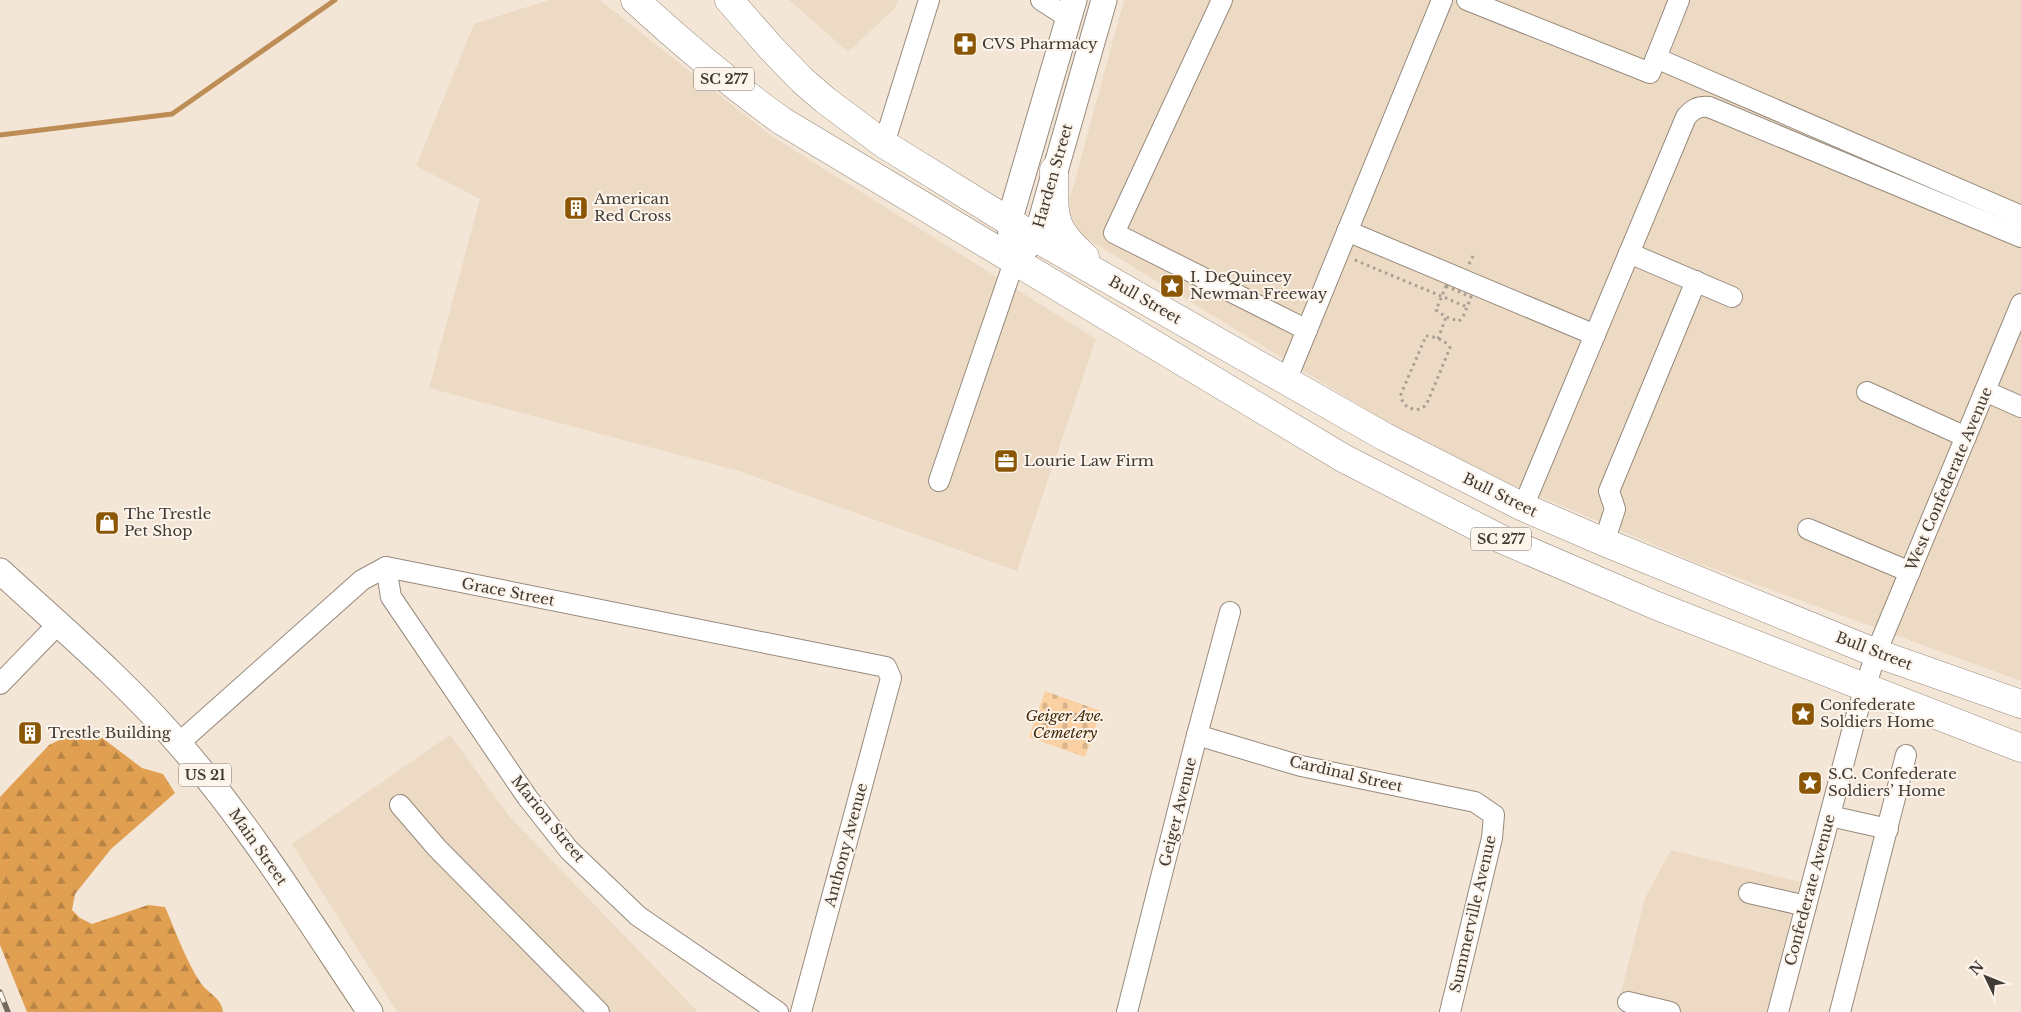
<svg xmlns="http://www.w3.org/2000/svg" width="2021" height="1012" font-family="'Libre Baskerville',serif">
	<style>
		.built { fill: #eddac5 }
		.forest { fill: url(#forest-firs) }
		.cemetery { fill: url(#cemetery-stones) }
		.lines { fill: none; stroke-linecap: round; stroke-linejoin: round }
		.stream { stroke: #bd8d55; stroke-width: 5 }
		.minor-casing { stroke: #978a7c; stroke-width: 22 }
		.major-casing { stroke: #978a7c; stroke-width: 27 }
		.highway-casing { stroke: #978a7c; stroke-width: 29 }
		.path { stroke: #a89d92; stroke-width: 3; stroke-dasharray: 2.5 4; stroke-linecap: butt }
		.minor { stroke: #fff; stroke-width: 20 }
		.major { stroke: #fff; stroke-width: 25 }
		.highway { stroke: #fff; stroke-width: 28 }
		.rail-casing { stroke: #736b62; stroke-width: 5.5 }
		.rail { stroke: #fdf4eb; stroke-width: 4; stroke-dasharray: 11; stroke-linecap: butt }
		.labels { text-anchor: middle; stroke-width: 4; stroke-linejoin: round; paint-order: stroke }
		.shield { fill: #fdf4eb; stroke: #79726c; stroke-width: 1 }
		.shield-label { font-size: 14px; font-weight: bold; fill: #413b35 }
		.poi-label { font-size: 15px; fill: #413b35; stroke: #fdf4eb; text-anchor: start }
		.street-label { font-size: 15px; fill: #413b35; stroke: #fdf4eb }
		.park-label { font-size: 15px; font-style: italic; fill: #412704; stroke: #fdf4eb }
	</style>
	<defs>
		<pattern id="forest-firs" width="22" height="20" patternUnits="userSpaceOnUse" patternTransform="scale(1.25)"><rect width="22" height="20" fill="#e09f51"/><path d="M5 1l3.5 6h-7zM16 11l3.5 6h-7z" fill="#b78344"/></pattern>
		<pattern id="cemetery-stones" width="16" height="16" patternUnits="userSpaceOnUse" patternTransform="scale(1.25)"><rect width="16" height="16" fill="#fbd0a2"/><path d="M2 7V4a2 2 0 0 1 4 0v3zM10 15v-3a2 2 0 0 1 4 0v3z" fill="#d8b48c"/></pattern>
	</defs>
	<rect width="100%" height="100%" fill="#f4e6d7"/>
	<g class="built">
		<path d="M549 0H600L770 135 1096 339 1017 571 739 471 429 388 480 199 416 166 474 24Z"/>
		<path d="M789 0H898L895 8 848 52Z"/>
		<path d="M1124 0H2021V681L1695 562 1505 482 1377 416 1063 224Z"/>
		<path d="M450 735 510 817 698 1012H397L292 844Z"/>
		<path d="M1671 850 1800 882 1767 1012H1633L1617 1008 1645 898Z"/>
	</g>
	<path class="forest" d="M93 731 142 768 163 774 175 793 111 849 75 894 72 910 80 918 92 924 148 905 165 907C176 932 185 959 200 982 207 993 222 998 223 1012H27L0 945V797L49 745 74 733Z"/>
	<path class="cemetery" d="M1045 691 1101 711 1085 757 1029 737Z"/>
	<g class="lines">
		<path class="stream" d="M0 135 172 114 335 0"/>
		<defs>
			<g id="minor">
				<path d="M1041 0 1069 18"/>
				<path d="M1222 0 1114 233 1307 330"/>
				<path d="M1467 0 1650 73 1679 0"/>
				<path d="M1656 58 2021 216"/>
				<path d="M884 144 929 0"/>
				<path d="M1347 231 1595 335"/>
				<path d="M1629 253 1732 297"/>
				<path d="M1286 381 1442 0"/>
				<path d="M1985 391 2021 407"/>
				<path d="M1867 392 1966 437"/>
				<path d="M939 481 1015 259"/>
				<path d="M1523 507 1686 117C1693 109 1698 106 1709 107L2021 237"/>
				<path d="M1808 529 1910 572"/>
				<path d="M1604 542 1615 509 1609 491 1696 281"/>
				<path d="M386 567 391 597 527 797 569 850 638 916 778 1012"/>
				<path d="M0 684 58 624"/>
				<path d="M1197 735 1301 766 1475 802 1494 815 1492 838 1450 1012"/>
				<path d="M179 743 362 580 386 567 886 667 891 678 801 1012"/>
				<path d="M400 805 437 848 599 1012"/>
				<path d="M1830 816 1888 829"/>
				<path d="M1749 893 1806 906"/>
				<path d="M1628 1002 1670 1012"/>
				<path d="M1127 1012 1197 735 1230 612"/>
				<path d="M1778 1012 1855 720 1876 653 2021 304"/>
				<path d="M1840 1012 1906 755"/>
			</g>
			<g id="major">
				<path d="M1012 240 1009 222 1074 0"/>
				<path d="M1015 259 1036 238 1104 0"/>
				<path d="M0 571C61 627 125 681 179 744 251 827 309 921 370 1012"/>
			</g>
			<g id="highway">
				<path d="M635 0C683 44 729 83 782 121L1343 458 1501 539 1657 606 2021 748"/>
				<path d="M729 0 772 49 802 80 825 100 884 144 1036 238 1385 437 1523 507 1604 542 1876 653 2021 704"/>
				<path d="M1054 170C1055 215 1049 225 1085 257"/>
			</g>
		</defs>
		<use href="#minor" class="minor-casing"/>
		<use href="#major" class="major-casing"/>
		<use href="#highway" class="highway-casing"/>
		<g class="path">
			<path d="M1355 260 1467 307"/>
			<path d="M1469 264 1473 256"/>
			<path d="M1446 286 1471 297 1463 317 1459 321 1446 317 1436 310Z"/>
			<path d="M1426 336C1434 336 1447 341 1450 348L1428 401 1425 406 1417 410C1407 408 1401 404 1401 394Z"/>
			<path d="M1438 339 1446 317"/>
		</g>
		<use href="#minor" class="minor"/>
		<use href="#major" class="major"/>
		<use href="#highway" class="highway"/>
		<defs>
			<path id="rail" d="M0 992 8 1012"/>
		</defs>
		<use href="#rail" class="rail-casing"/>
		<use href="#rail" class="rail"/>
	</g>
	<defs>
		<symbol id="pharmacy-square" viewBox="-11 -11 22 22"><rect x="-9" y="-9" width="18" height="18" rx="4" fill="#8b5704" stroke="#fdf4eb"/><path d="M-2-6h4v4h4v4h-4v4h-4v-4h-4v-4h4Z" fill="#fff"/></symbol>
		<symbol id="building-square" viewBox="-11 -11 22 22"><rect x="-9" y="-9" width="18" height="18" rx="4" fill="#8b5704" stroke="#fdf4eb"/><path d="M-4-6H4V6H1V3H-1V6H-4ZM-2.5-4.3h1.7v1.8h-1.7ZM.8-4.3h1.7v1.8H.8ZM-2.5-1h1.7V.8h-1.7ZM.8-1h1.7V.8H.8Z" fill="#fff"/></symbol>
		<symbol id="sight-square" viewBox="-11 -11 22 22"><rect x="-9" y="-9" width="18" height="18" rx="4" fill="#8b5704" stroke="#fdf4eb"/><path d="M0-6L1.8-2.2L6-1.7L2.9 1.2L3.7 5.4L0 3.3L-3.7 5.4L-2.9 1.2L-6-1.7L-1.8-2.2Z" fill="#fff"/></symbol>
		<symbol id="office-square" viewBox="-11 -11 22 22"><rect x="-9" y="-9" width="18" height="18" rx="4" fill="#8b5704" stroke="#fdf4eb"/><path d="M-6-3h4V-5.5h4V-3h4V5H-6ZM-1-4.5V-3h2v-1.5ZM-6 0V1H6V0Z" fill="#fff"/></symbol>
		<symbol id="shop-square" viewBox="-11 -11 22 22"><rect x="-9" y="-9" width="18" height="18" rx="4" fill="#8b5704" stroke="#fdf4eb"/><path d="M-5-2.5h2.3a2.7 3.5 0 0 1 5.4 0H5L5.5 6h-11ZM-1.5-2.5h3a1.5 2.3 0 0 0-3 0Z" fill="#fff"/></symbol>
	</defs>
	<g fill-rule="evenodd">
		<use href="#pharmacy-square" x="951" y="30" width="28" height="28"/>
		<use href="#building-square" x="562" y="194" width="28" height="28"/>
		<use href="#sight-square" x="1158" y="272" width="28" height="28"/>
		<use href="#office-square" x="992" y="447" width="28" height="28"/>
		<use href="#shop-square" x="93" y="509" width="28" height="28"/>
		<use href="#sight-square" x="1789" y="700" width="28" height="28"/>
		<use href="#building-square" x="16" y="719" width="28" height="28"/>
		<use href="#sight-square" x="1796" y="769" width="28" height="28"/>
	</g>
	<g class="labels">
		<g class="shield">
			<rect x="694" y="67.5" width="60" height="23" rx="4"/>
			<rect x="1471" y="527.5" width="60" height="23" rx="4"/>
			<rect x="179" y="763.5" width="52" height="23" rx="4"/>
		</g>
		<g class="shield-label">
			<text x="724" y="84">SC 277</text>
			<text x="1501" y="544">SC 277</text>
			<text x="205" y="780">US 21</text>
		</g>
		<g class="poi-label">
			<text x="982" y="49">CVS Pharmacy</text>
			<text x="594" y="204">American<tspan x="594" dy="17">Red Cross</tspan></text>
			<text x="1190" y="282">I. DeQuincey<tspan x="1190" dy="17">Newman Freeway</tspan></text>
			<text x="1024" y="466">Lourie Law Firm</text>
			<text x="124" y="519">The Trestle<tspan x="124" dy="17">Pet Shop</tspan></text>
			<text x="1820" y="710">Confederate<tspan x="1820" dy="17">Soldiers Home</tspan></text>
			<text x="48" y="738">Trestle Building</text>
			<text x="1828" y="779">S.C. Confederate<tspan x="1828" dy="17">Soldiers’ Home</tspan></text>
		</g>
		<g class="street-label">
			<text transform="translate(1053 176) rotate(-74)" y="5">Harden Street</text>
			<text transform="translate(1145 300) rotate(30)" y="5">Bull Street</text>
			<text transform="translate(1949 479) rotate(-67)" y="5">West Confederate Avenue</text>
			<text transform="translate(1500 495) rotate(26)" y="5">Bull Street</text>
			<text transform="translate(508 592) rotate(11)" y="5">Grace Street</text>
			<text transform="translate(1874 651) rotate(21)" y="5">Bull Street</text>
			<text transform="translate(1346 774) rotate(13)" y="5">Cardinal Street</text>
			<text transform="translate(1178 812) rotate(-76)" y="5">Geiger Avenue</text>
			<text transform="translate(548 819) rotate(51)" y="5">Marion Street</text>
			<text transform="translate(846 845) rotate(-75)" y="5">Anthony Avenue</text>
			<text transform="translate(258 847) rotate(55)" y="5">Main Street</text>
			<text transform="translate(1810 890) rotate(-75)" y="5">Confederate Avenue</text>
			<text transform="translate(1473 914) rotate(-77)" y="5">Summerville Avenue</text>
		</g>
		<g class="park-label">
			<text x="1065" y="721">Geiger Ave.<tspan x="1065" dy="17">Cemetery</tspan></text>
		</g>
	</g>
	<g transform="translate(1986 977) rotate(313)" stroke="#fdf4eb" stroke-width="4" paint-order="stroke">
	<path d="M0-4L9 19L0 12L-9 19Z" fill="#413b35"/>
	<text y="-8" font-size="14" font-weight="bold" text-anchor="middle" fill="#413b35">N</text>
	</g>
</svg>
